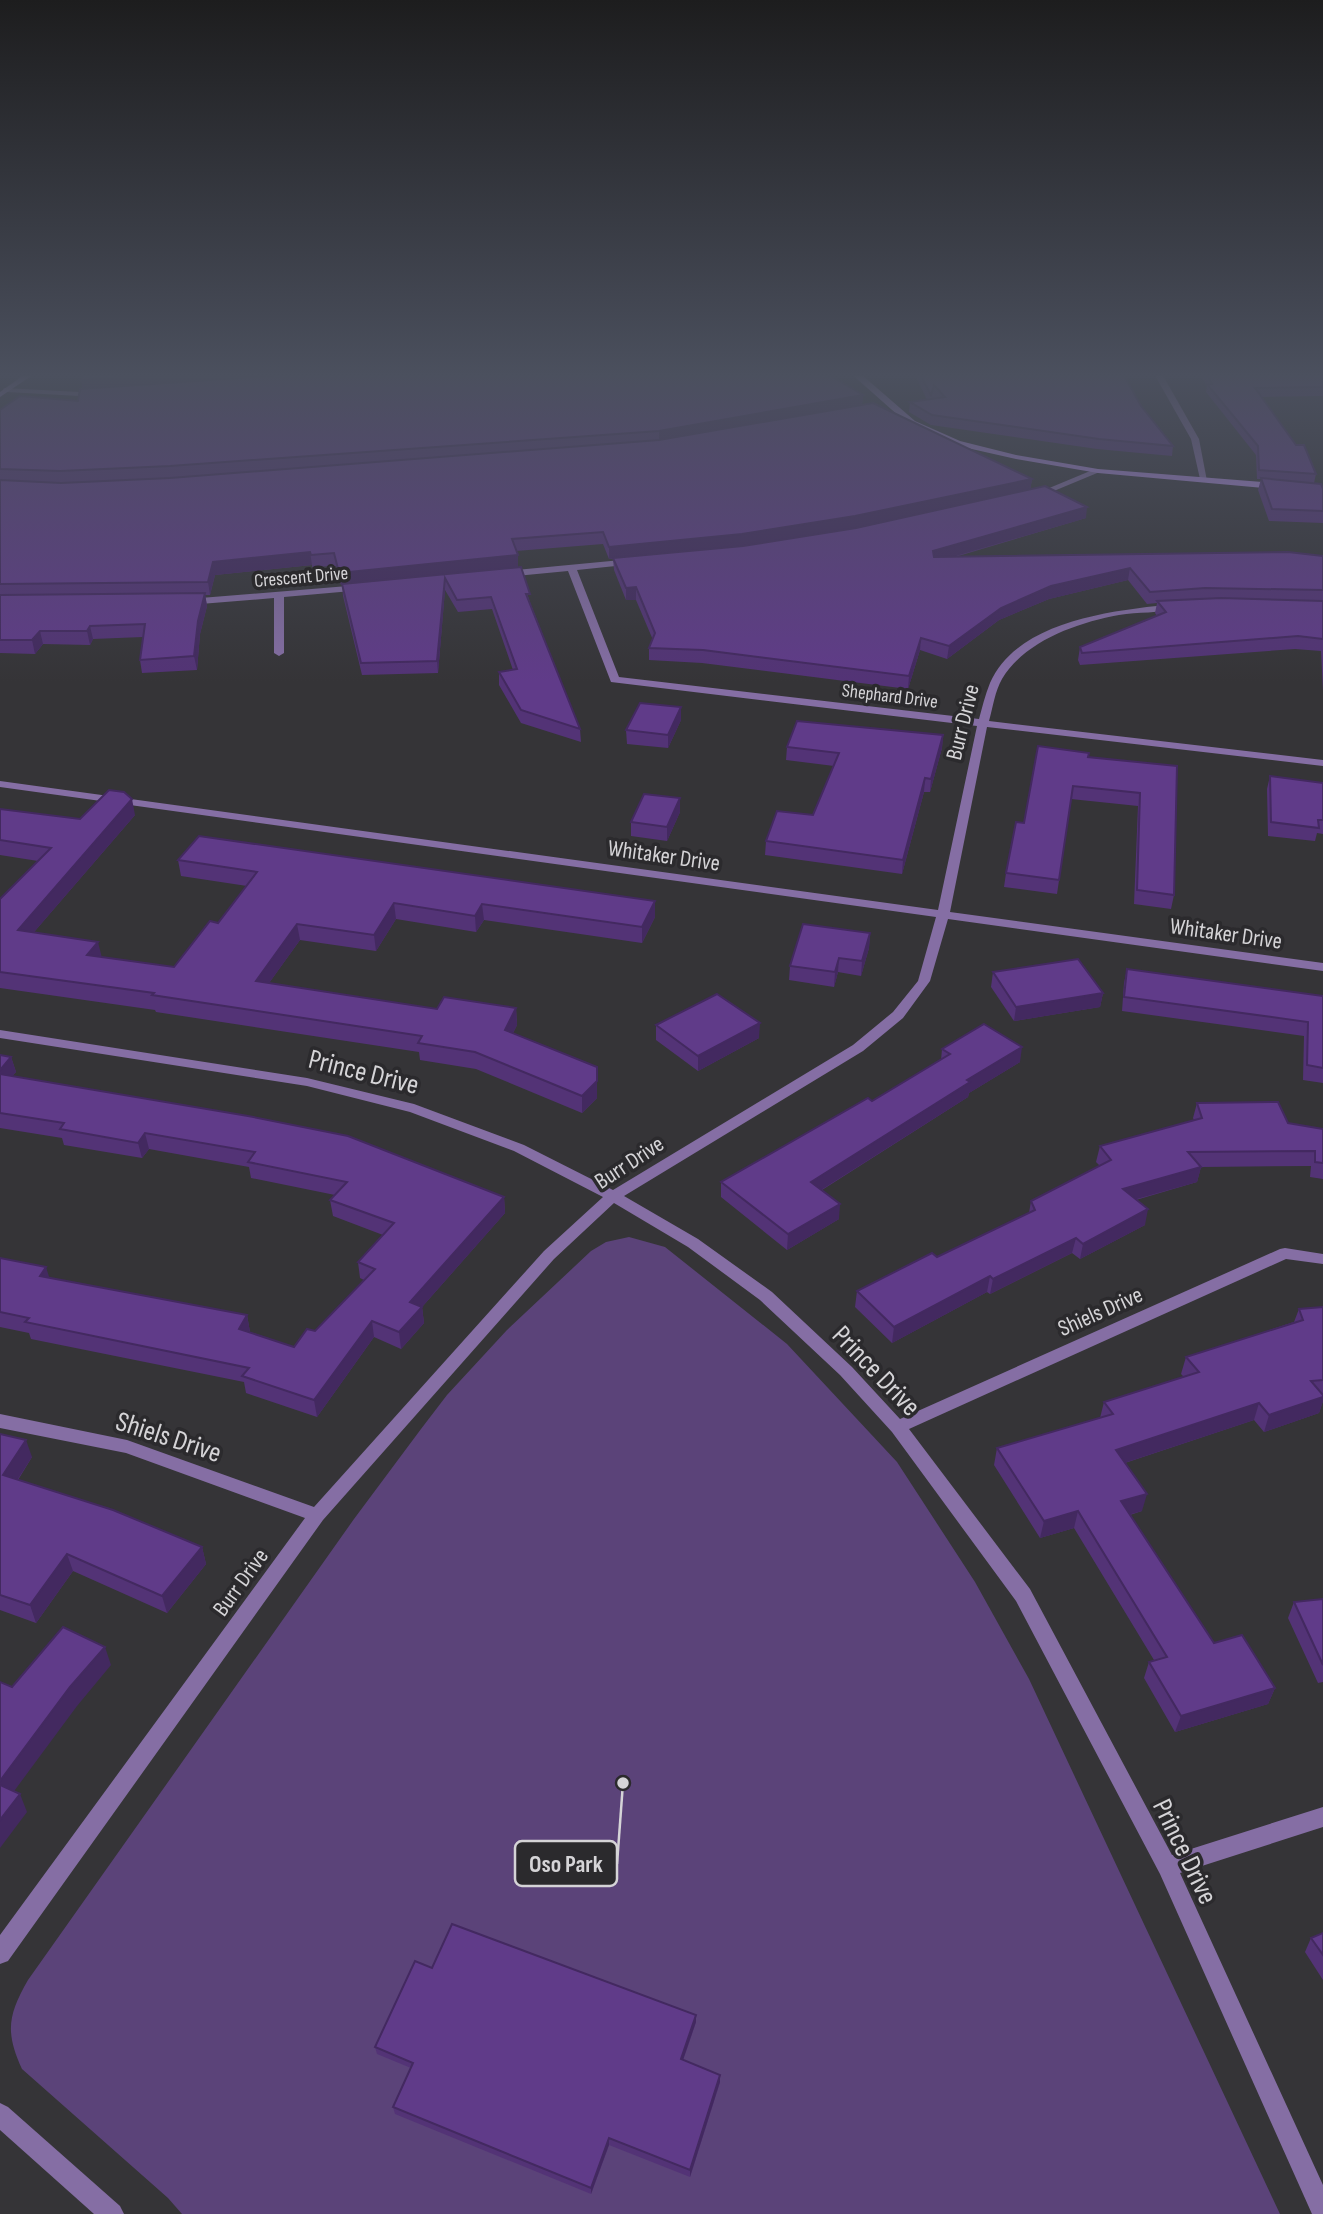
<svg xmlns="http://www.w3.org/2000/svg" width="1323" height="2214" font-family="'Sofia Sans Condensed',sans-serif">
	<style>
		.green { fill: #5b4379 }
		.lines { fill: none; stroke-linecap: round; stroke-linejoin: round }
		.street { fill: #856ea4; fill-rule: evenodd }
		.secondary { fill: #b38de3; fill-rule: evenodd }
		.wall { fill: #533376 }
		.shaded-wall { fill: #432960 }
		.building { fill: #603b89; stroke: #432960; stroke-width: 2 }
		.labels { text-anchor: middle; stroke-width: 7; stroke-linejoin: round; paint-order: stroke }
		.far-street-label { font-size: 19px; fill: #d5d4d7; stroke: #2b2a2d }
		.street-label { font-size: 23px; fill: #d5d4d7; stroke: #2b2a2d }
		.near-street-label { font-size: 28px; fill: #d5d4d7; stroke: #2b2a2d }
		.leader { fill: none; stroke: #d5d4d7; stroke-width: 2.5 }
		.callout-dot { fill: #d5d4d7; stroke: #2b2a2d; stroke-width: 2.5 }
		.callout { fill: #2b2a2d; stroke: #d5d4d7; stroke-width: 2.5 }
		.callout-label { font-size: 24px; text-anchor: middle; font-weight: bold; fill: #d5d4d7 }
	</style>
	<rect width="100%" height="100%" fill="#353437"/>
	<path class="green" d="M629 1237 665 1247 787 1344 897 1462 975 1582 1029 1679 1280 2214H182L168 2198 22 2069C5 2032 8 2015 28 1980L354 1519 421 1429 447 1395 507 1330 591 1251 606 1242Z"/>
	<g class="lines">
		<g class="street">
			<path d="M1153 372H1161L1199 439 1207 481 1200 479 1191 439Z"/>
			<path d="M4 388 98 393 102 395 98 397 7 392 3 390Z"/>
			<path d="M1095 469 1102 471 1037 498 1030 496Z"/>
			<path d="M632 559 635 560V564L577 570 619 677 979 719C982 708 985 695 990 683 1017 620 1116 610 1175 604L1180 607 1178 609C1159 613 1138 612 1119 615 1076 623 1025 641 1002 679 995 691 993 707 989 721L1323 760V766L987 727 950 912 1323 963V971L948 919 930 981 903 1018 863 1051 624 1196 698 1239 772 1292 852 1367 900 1419 1280 1249 1285 1248 1323 1254V1264L1286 1259 909 1429 1030 1589 1172 1855 1323 1807V1827L1180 1873 1323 2185V2214H1312L1160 1874 1016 1601 892 1432 840 1375 760 1300 688 1247 614 1203 554 1259 323 1520 8 1961 0 1964V1935L305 1518 126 1453 0 1428V1414L127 1440 314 1507 544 1251 603 1197 514 1151 410 1112 307 1086 0 1038V1030L307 1078 414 1104 524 1145 613 1190 853 1045 893 1012 918 981 936 917 0 787V781L938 910 977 726 611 682 568 571 505 577 500 574 505 571Z"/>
			<path d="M360 585 365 588 363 590 284 597V653L279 656 274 653V598L188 605 183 602 188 599Z"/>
			<path d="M0 2103 8 2107 120 2206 124 2214H94L0 2130Z"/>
		</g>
		<g class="secondary">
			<path d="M28 372H37L0 397V392Z"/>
			<path d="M854 372H862V375L915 421 960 441 1016 455 1098 469 1276 483 1280 486 1276 489 1098 473 1016 459 954 445 909 425 856 378Z"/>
		</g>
	</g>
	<g class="wall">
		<path d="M914 372H1122L1141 406 1173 446 1172 456 1097 449 931 425 909 412 910 402 927 400Z"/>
		<path d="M1199 372H1323V396L1261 397 1316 474 1314 483 1323 489V523L1269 521 1258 490 1261 479H1257L1256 455 1206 392 1207 386Z"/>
		<path d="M81 380 863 395 862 405 1032 479 1030 490 1086 518 955 557 1323 556V691L1321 651 1295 649 1080 665 1078 660 1080 647 1157 616 1155 613 1157 603 1147 604 1128 580 1049 599 999 620 947 659 920 650 908 689 702 663 649 660V648L653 640 636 600H626L614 570 613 559H609L603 544 516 551 518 555V567L531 605 580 729 581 742 521 723 499 685V672L513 670 492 609 458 612 445 590 438 673 362 675 343 596 342 585H341L336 566 312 567V565L215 575 210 595H205L207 606 200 634 197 670 142 673 140 660 143 637 93 639 90 645 43 644 35 654 0 653V410L78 401 83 389Z"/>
		<path d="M681 720 668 748 627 744 626 730Z"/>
		<path d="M943 735 942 748 930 792H924L902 874 765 855 766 841 813 815 834 766 786 760 787 747Z"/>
		<path d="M1088 757 1177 766 1174 895 1171 909 1134 904 1138 806 1071 799 1057 894 1004 887 1006 873 1024 823Z"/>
		<path d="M1270 776 1323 783V834L1317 833 1315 841 1268 836 1267 789Z"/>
		<path d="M680 798V812L667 841 631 836V822Z"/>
		<path d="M0 809 80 819 135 815 34 932 102 957 174 967 218 923 247 886 181 876 178 860 655 901V917L642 943 484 920 476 932 396 919 376 951 300 940 269 983 437 1009 516 1008 517 1025 513 1033 597 1098 582 1113 476 1069 420 1060 419 1052 156 1012 155 1010 0 988V899L38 861 0 855Z"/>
		<path d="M870 933 869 948 861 976 838 972 834 987 789 980 790 966Z"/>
		<path d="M1127 969 1323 996V1083L1303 1080 1304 1036 1122 1011 1124 983Z"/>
		<path d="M993 972 1103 993 1100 1007 1014 1021 991 987Z"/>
		<path d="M656 1025 759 1038 698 1071 656 1040Z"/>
		<path d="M942 1049 1020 1062 969 1093 968 1097 822 1190 839 1219 787 1250 721 1197V1182L872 1101 941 1060Z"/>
		<path d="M0 1055 11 1057 16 1072 12 1076 504 1197 505 1213 422 1307 424 1323 401 1349 374 1337 317 1417 246 1393 244 1382 31 1339 29 1333 0 1327V1258L50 1278 247 1315 250 1332 294 1347 315 1331 364 1280 360 1278 358 1262 383 1235 333 1216 330 1200 335 1195 251 1178 249 1167 149 1149 142 1158 64 1145 62 1138 0 1128Z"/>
		<path d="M1197 1103 1288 1123 1323 1129V1179L1310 1177 1311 1166 1201 1167 1197 1182 1136 1200 1145 1225 1080 1259 1072 1253 990 1294 987 1292 892 1343 855 1307 857 1291 937 1257 1029 1213 1031 1201 1100 1166 1096 1162 1100 1146 1194 1120 1193 1118Z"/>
		<path d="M1323 1307V1401L1319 1413 1264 1432 1254 1420 1125 1463 1142 1511 1130 1515 1214 1643 1275 1688 1268 1704 1175 1732 1144 1678 1149 1662 1154 1660 1074 1528 1040 1538 994 1465 997 1448 1100 1418 1104 1402 1184 1377 1181 1374 1186 1357 1294 1322 1299 1309Z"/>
		<path d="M0 1434 32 1457 18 1480 202 1547 206 1564 167 1613 73 1571 36 1623 0 1610Z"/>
		<path d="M1323 1599V1682L1318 1683 1288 1618 1294 1602Z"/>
		<path d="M1323 1933V1980L1305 1952 1311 1938Z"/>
		<path d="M432 1968 696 2015V2022L683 2060 720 2075V2082L690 2177 609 2145 591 2194 395 2114 393 2107 411 2068 377 2054 375 2047Z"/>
	</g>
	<g class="shaded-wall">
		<path d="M193 372H349L83 391 81 380Z"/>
		<path d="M863 395 862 406 659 442V431Z"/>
		<path d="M1032 479 1030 491 855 528 742 546 609 559V547Z"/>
		<path d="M1087 507 1086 518 932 563 933 551Z"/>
		<path d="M310 552 312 565 215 575 210 595 208 582 213 562Z"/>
		<path d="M518 555V568L341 585 339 573Z"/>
		<path d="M1130 568 1128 580 1049 599 999 620 947 659 949 646 1001 608 1051 586Z"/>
		<path d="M445 578V590L438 673 437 661Z"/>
		<path d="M636 587V600H626V588Z"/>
		<path d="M205 593 207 606 200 634 197 670 194 656 198 621Z"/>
		<path d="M90 626 93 639 90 645 87 631Z"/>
		<path d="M40 631 43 644 35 654 32 640Z"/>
		<path d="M921 638 920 650 908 689 909 676Z"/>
		<path d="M681 707V720L668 748V735Z"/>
		<path d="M943 735 942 748 930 792 931 779Z"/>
		<path d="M925 778 924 792 902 874 903 860Z"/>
		<path d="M680 798V812L667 841V827Z"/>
		<path d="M132 799 135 815 22 946 18 930Z"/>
		<path d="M655 901V917L642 943V927Z"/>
		<path d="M394 903 396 919 376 951 374 935Z"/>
		<path d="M482 904 484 920 476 932 475 916Z"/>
		<path d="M297 924 300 940 259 997 256 981Z"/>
		<path d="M870 933 869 948 861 976 862 961Z"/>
		<path d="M98 942 102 958 87 955Z"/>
		<path d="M839 958 838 972 834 987 835 972Z"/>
		<path d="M1103 993 1100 1007 1014 1021 1016 1007Z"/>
		<path d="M516 1008 517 1025 506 1047 505 1030Z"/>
		<path d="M760 1023 759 1038 698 1071V1056Z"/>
		<path d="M1022 1047 1020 1062 969 1093 968 1097 810 1197 811 1182 967 1080Z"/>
		<path d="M11 1057 16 1072 1 1089 0 1086V1070Z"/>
		<path d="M597 1067V1098L582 1113V1096Z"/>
		<path d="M145 1133 149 1149 142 1158 138 1143Z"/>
		<path d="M1201 1167 1197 1182 1119 1204 1123 1189Z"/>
		<path d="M504 1197 505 1213 422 1307 424 1323 401 1349 399 1332 410 1302Z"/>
		<path d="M840 1204 839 1219 787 1250 788 1234Z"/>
		<path d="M1148 1209 1145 1225 1080 1259 1083 1244Z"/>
		<path d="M1076 1238 1072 1253 990 1294 993 1279Z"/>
		<path d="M46 1267 51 1283 40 1276Z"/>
		<path d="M990 1276 987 1292 892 1343 894 1327Z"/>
		<path d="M247 1315 250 1332 242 1345 239 1329Z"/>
		<path d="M372 1321 374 1337 317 1417 314 1400Z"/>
		<path d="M1323 1397V1401L1319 1413 1264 1432 1269 1415Z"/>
		<path d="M1259 1403 1254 1420 1112 1467 1116 1450Z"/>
		<path d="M26 1440 32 1457 9 1493 3 1475Z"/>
		<path d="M1147 1494 1142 1511 1117 1518 1121 1501Z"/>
		<path d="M1078 1511 1074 1528 1040 1538 1044 1521Z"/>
		<path d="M202 1547 206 1564 167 1613 162 1596Z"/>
		<path d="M67 1554 73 1571 36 1623 30 1605Z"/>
		<path d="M105 1647 111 1665 77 1706 6 1802 0 1789V1781L70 1687Z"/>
		<path d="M1275 1688 1268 1704 1175 1732 1181 1716Z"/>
		<path d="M20 1794 27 1812 0 1848V1820Z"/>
		<path d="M696 2015V2022L681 2066V2059Z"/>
		<path d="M720 2075V2082L690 2177V2170Z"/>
		<path d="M609 2138V2145L591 2194V2188Z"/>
	</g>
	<g class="building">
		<path d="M82 372H193L81 380Z"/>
		<path d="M323 372H824L863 395 659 431 170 466 60 471 0 469V410L20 396 78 401 80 389Z"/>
		<path d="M919 372H1122L1141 406 1173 446 1099 439 932 415 910 402 945 397 934 385 931 395Z"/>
		<path d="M1206 372H1323V387L1255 388 1296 445H1304L1316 474 1259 470 1258 446 1207 384H1212Z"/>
		<path d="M873 403 1032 479 855 516 742 534 609 547 603 532 512 539 518 555 339 573 334 553 311 555 310 552 213 562 208 582 0 584V480L61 483 170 478 659 440Z"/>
		<path d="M1261 478 1321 484 1323 489V511L1272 509Z"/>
		<path d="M1045 486 1087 507 933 551 934 557 1288 552 1323 556V590L1205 588 1150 592 1130 568 1051 586 1001 608 949 646 921 638 909 676 703 650 649 648 655 633 636 587 626 588 613 558 743 546 856 528Z"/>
		<path d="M521 567 530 594H526L580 729 521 710 499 672 517 669 491 597 457 600 445 578 437 661 361 663 342 584Z"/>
		<path d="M205 593 198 621 194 656 140 660 145 624 90 626 87 631H40L32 640H0V595Z"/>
		<path d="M1221 598 1323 601V639L1298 636 1082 653 1080 647 1166 612 1157 601Z"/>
		<path d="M640 703 681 707 668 735 626 730Z"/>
		<path d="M797 721 943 735 931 779 925 778 903 860 766 841 777 811 813 815 839 753 787 747Z"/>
		<path d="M1038 746 1089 753 1088 757 1177 766 1174 895 1137 890 1140 793 1073 786 1059 880 1006 873 1016 822 1024 823Z"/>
		<path d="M1270 776 1323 783V820H1318L1319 828 1271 822Z"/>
		<path d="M109 790 124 792 132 799 18 930 98 942 87 955 174 967 210 921 218 923 257 872 178 860 199 836 655 901 642 927 482 904 475 916 394 903 374 935 297 924 256 981 437 1009 444 997 516 1008 505 1030 597 1067V1081L582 1096 475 1052 418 1043 422 1036 152 995 154 993 0 972V899L51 848 0 840V809L80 819Z"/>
		<path d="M644 794 680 798 667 827 631 822Z"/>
		<path d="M803 924 870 933 862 961 839 958 835 972 790 966Z"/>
		<path d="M1078 959 1103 993 1016 1007 993 972Z"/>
		<path d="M1127 969 1323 996V1068L1307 1065 1308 1022 1124 997Z"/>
		<path d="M717 994 760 1023 698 1056 656 1025Z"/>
		<path d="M984 1024 1022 1047 967 1080 970 1082 811 1182 840 1204 788 1234 721 1182 868 1098 872 1101 950 1054 942 1049Z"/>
		<path d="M0 1055 11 1057 0 1070Z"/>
		<path d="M0 1074 248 1116 348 1136 504 1197 410 1302 422 1307 399 1332 372 1321 314 1400 242 1376 249 1368 25 1322 29 1318 0 1312V1258L46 1267 40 1276 247 1315 239 1329 294 1347 307 1329 315 1331 375 1269 358 1262 394 1223 330 1200 347 1182 248 1162 255 1152 145 1133 138 1143 60 1129 64 1123 0 1113Z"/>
		<path d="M1278 1102 1288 1123 1323 1129V1163L1315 1162V1151L1188 1152 1201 1167 1123 1189 1148 1209 1083 1244 1076 1238 993 1279 990 1276 894 1327 857 1291 932 1253 937 1257 1035 1210 1031 1201 1111 1160 1100 1146 1202 1118 1197 1103Z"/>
		<path d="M1323 1307V1380L1311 1381 1323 1395V1397L1269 1415 1259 1403 1116 1450 1147 1494 1121 1501 1214 1643 1242 1635 1275 1688 1181 1716 1149 1662 1167 1657 1078 1511 1044 1521 997 1448 1113 1414 1104 1402 1199 1372 1186 1357 1303 1320 1299 1309Z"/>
		<path d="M0 1434 26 1440 3 1475 113 1510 202 1547 162 1596 67 1554 30 1605 0 1595Z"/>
		<path d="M1323 1599V1665L1294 1602Z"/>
		<path d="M63 1627 105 1647 70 1687 0 1781V1682L12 1687Z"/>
		<path d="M0 1785 20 1794 0 1820Z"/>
		<path d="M452 1924 696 2015 681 2059 720 2075 690 2170 609 2138 591 2188 393 2107 413 2063 375 2047 415 1961 432 1968Z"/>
		<path d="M1323 1933V1955L1311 1938Z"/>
	</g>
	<linearGradient id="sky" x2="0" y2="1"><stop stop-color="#1d1d1e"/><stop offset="0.55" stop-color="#4b505e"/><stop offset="1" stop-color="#4b505e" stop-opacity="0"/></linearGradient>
	<rect width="1323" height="682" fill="url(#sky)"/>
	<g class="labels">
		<g class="far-street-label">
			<text transform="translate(301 576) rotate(-5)" y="7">Crescent Drive</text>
			<text transform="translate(890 695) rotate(7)" y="7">Shephard Drive</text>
		</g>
		<g class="street-label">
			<text transform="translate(962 722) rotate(-76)" y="8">Burr Drive</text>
			<text transform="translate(664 855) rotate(8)" y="8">Whitaker Drive</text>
			<text transform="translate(1226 933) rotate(8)" y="8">Whitaker Drive</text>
			<text transform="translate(629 1162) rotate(-33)" y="8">Burr Drive</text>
			<text transform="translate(1100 1311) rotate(-24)" y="8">Shiels Drive</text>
			<text transform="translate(240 1582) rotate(-54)" y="8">Burr Drive</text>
		</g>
		<g class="near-street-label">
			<text transform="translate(364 1071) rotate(14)" y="10">Prince Drive</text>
			<text transform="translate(877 1370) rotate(46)" y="10">Prince Drive</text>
			<text transform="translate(169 1436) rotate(18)" y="10">Shiels Drive</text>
			<text transform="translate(1186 1851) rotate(64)" y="10">Prince Drive</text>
		</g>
	</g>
	<path class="leader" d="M623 1783L617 1864"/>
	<circle class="callout-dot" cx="623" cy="1783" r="7"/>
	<rect class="callout" x="515" y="1841" width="102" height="45" rx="7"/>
	<g class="callout-label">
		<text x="566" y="1872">Oso Park</text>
	</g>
</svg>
